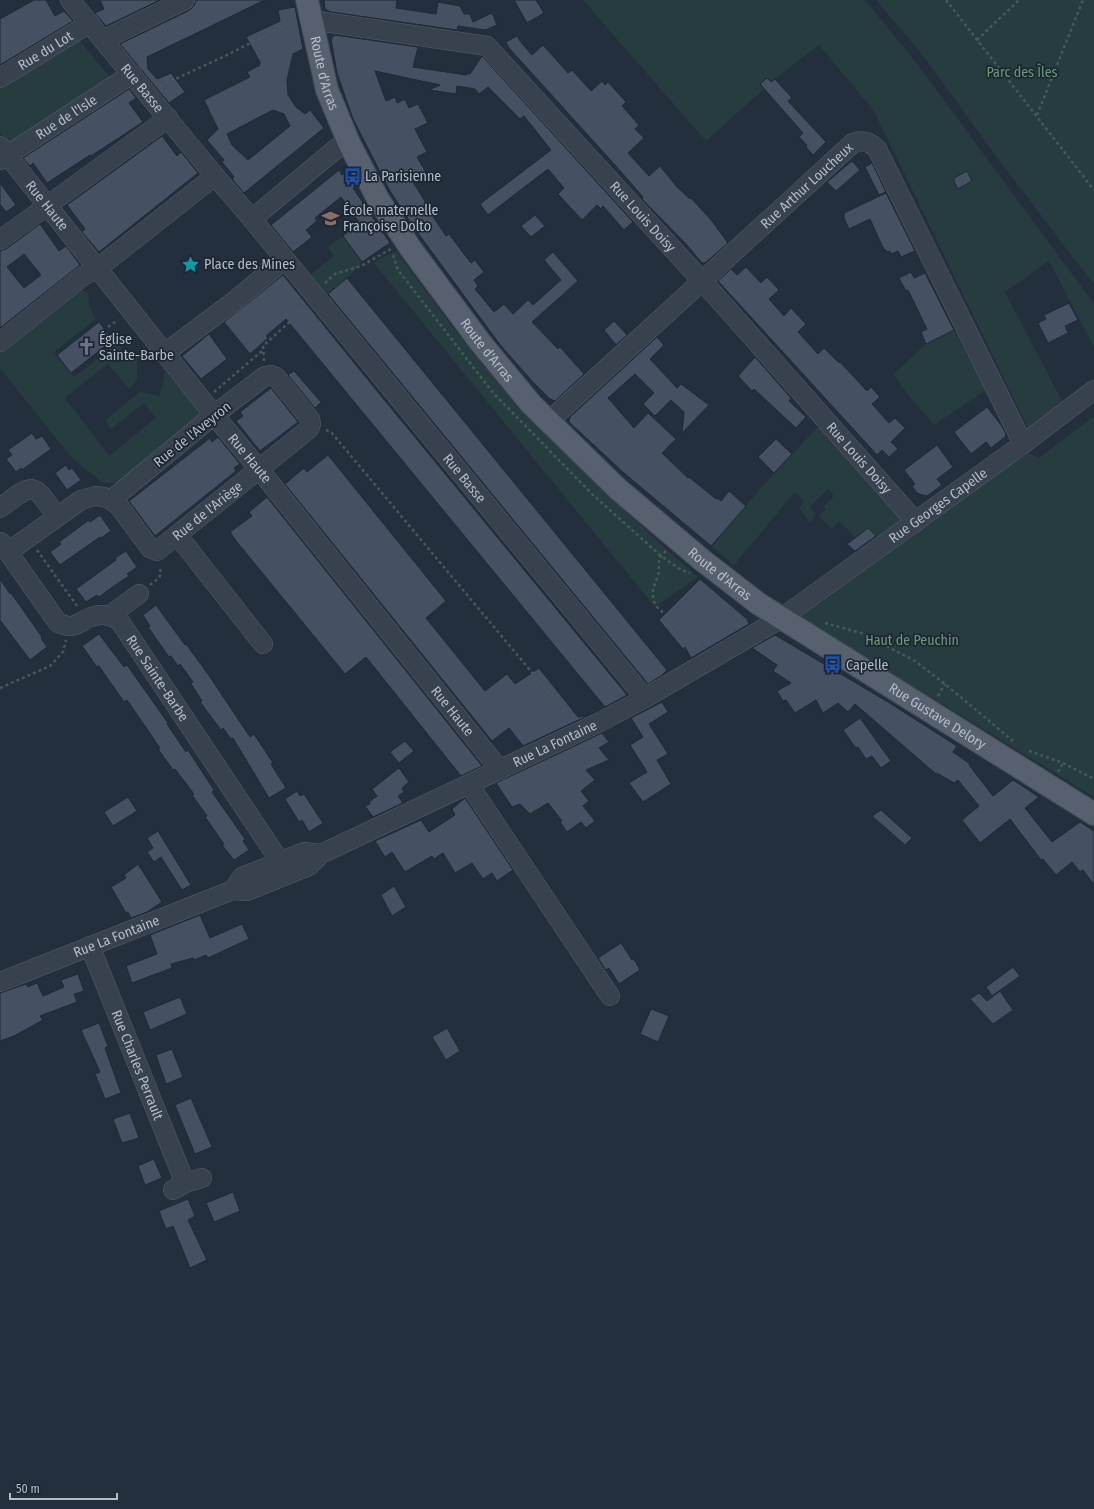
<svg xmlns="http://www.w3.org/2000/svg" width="1094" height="1509" font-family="'Fira Sans Condensed',sans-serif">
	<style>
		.green { fill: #263c3f }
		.building { fill: #455162; stroke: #1f2835; fill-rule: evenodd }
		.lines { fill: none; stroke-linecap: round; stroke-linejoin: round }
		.minor-casing { stroke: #565f6c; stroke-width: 20 }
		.major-casing { stroke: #414a57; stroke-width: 24 }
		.path { stroke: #44595c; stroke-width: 2.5; stroke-dasharray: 3 3; stroke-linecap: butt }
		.minor { stroke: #38414e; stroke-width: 19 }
		.major { stroke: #56606e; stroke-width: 22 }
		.labels { text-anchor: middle; stroke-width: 3.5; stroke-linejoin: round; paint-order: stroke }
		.street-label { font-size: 14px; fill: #b4bcc9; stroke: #1d2633 }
		.park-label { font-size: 14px; fill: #6b9a76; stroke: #1d2633 }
		.poi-label { font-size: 14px; fill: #b4bcc9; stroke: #1d2633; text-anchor: start }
	</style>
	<rect width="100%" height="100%" fill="#242f3e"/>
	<g class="green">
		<path d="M583 0H865L918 65 1094 304V347L1049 261 1005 292 1062 401 1028 428 874 111 819 45 775 79 706 141Z"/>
		<path d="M876 0H1094V285L990 148 925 58Z"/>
		<path d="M77 38 114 82 12 148 0 132V84Z"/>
		<path d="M343 236 362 263 347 278 327 294 311 274 334 256 328 247Z"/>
		<path d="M396 251 460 337 520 410 654 538 698 577 655 607 374 263 383 257Z"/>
		<path d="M79 288 89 294C88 304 90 310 96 319L54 352 74 377 117 344 125 353 137 358V380L129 389 108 364 65 398 109 456 156 418 144 403 111 429 105 420 140 392 160 396 165 371 202 414 118 483H103L72 458 0 368V347Z"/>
		<path d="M954 330 986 390 934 425 902 387 894 374 926 344Z"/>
		<path d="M1094 416V797L936 700 803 624 800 615 1028 453 1039 458Z"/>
		<path d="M820 425 901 513V521L877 537 868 528 855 537 839 521 832 529 819 516 826 510 823 507 834 496 828 489 809 507 816 514 810 523 800 509V507L804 501 795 492 734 565 711 546 774 473Z"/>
	</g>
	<g class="building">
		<path d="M34 0H46L55 16 64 11 73 21 0 65V19Z"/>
		<path d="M100 0H160L106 26 95 13 104 9Z"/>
		<path d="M196 0H265L147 57 148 69 157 79 171 73 185 92 169 103 120 44 190 10 194 6Z"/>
		<path d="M324 0H397L396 8 436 14 438 2 460 6 464 14H470L473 22 492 13 497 25 485 30 458 26 457 30 331 12 325 9Z"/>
		<path d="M514 0H536L544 13 527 23Z"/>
		<path d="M295 7 303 49 293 54 287 80 288 95 296 107 305 114 310 110 324 128 244 193 232 179 234 177 222 162 224 160 207 140 218 129 204 100 250 77 247 72 260 65V62L246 37 280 21 278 10ZM273 110 284 114 290 126 248 160 232 145 227 134Z"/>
		<path d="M335 35 418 47 413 67 466 75V74H470L482 56 633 222 624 230 603 206 601 209 597 205 582 220 558 194 564 188 548 169 488 215 480 204 551 150 524 116 520 119 488 87 479 94 475 89 457 86 456 94 429 90 440 85 375 71 386 101 395 97 397 103 405 99 409 108 418 104 428 123 415 129 427 152 417 157 427 174 413 182 433 214 432 215 446 236 449 234 471 263 475 260 484 272 474 280 478 286 475 289 494 312 504 304 513 314 528 300 533 305 561 280 544 260 553 252 578 281 532 322 558 349 560 347 584 374 555 401 550 399 532 381 501 346 412 225 390 191 353 119 337 73 331 39Z"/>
		<path d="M517 36 520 41 532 55 543 45 568 73 572 70 591 91 602 81 605 85 608 82 626 102 622 106 639 125 635 129 644 138 628 153 649 176 660 166 677 187 690 199 691 198 712 221 728 243 705 263H702L686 244 642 199 643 197 615 165 509 48 506 42Z"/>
		<path d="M767 78 771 82 775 79 792 98 788 101 826 142 813 155 806 147 807 145 799 137 803 133 760 84Z"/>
		<path d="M129 89 136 98 129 103 143 122 91 156 90 155 47 183 33 163 30 166 23 158Z"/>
		<path d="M162 136 177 156 181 152 198 173 99 252 82 232 85 229 67 205Z"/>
		<path d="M852 161 860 170 836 191 827 182Z"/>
		<path d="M872 163 886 192 879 195 865 167Z"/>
		<path d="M339 170 342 175 346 172 356 186 353 188 390 243 362 262 343 236 359 222 341 197 315 218 317 221 306 230 312 237 293 252 271 225Z"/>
		<path d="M967 171 972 181 958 189 954 182V178Z"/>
		<path d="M0 183 16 205 6 212 0 204Z"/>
		<path d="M886 193 915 251 901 257 898 251 891 254 890 251 887 252 885 249 884 250 870 219 849 229 844 218V213Z"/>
		<path d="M535 215 545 226 531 237 521 226Z"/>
		<path d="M40 224 59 251 66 246 80 265 0 328V251L6 249ZM24 254 41 275 24 288 7 267Z"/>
		<path d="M746 267 761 283 767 277 779 290 769 299 784 316 791 308 806 324 798 332 818 354 824 348 839 363 840 362 867 391 871 387 880 397 872 404 889 423 895 418 905 428 891 442 898 449 889 457 882 450 877 455 718 281 731 269 737 275Z"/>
		<path d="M911 272 914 278 925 273 954 330 926 344 921 332 927 329 908 290 906 291 899 278Z"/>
		<path d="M283 275 377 391 627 695 605 707 286 319 266 336 268 338 250 354 224 322Z"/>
		<path d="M347 278 667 670 663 674H664L648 684 328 294Z"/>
		<path d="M1069 303 1078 320 1065 326 1068 333 1048 343 1038 323 1046 319 1044 315Z"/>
		<path d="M614 321 627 335 616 345 604 330Z"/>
		<path d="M99 322 113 340 71 373 57 355Z"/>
		<path d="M209 334 227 359 201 379 182 356Z"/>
		<path d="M657 337 664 345 650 359 677 388 681 384 709 405 682 433 684 412 671 400 655 416 643 404 654 393 635 374 608 398 634 428 648 413 676 439 662 453 688 478 689 477 716 499 717 498 721 501 729 491 746 506 711 546 624 473 569 422 570 417Z"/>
		<path d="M755 357 791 398 789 401 806 417 796 428 754 389 752 391 738 376Z"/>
		<path d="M294 371 321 402 315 408 288 375Z"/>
		<path d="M271 388 298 422 260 451 236 421 243 416 240 412Z"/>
		<path d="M987 407 1001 425 1006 434 1005 437 991 448 986 442 971 454 954 432Z"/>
		<path d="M32 433 36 439 42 436 51 449 22 470 21 468 16 472 6 459 12 455 8 450Z"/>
		<path d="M218 437 240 464 234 468 236 471 155 536 129 501 210 438 212 442Z"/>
		<path d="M776 439 792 454 774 473 758 457Z"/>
		<path d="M937 445 953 467 937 479 942 485 927 496 919 494 916 492 912 486 915 484 904 470Z"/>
		<path d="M328 455 446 601 426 618 485 691 507 674 515 684 539 668 578 717 589 715 523 746 509 728 492 741 285 484 304 468 307 472Z"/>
		<path d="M66 465 69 470 72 468 81 480 67 490 55 473Z"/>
		<path d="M267 497 482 766 461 776 366 657 345 674 237 542 230 532 252 516 249 512Z"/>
		<path d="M100 515 111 531 101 538 100 537 60 565 50 552 61 544 59 542 89 520 90 522Z"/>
		<path d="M868 528 876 536 855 551 847 544Z"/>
		<path d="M126 551 137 567 127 574 129 576 114 586 99 597 97 595 86 602 76 589 116 560 115 558Z"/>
		<path d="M0 579 10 594 11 593 42 637 41 638 47 647 30 660 0 620Z"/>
		<path d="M700 579 747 619 749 624 691 658 685 647 683 649 659 620Z"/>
		<path d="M156 605 185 645 186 644 208 674 250 737 254 734 273 763 271 764 286 788 269 798 233 738 231 739 223 728 221 730 200 702 202 701 191 684 193 682 180 664 178 666 171 656 169 657 148 627 150 626 143 615Z"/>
		<path d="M99 634 124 667 127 665 168 723 167 724 186 752 188 750 214 790 212 792 245 839 243 841 249 850 234 860 222 845 224 844 205 817 207 816 192 795 194 794 175 769 173 770 158 749 160 748 127 700 124 702 99 666 97 667 82 646Z"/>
		<path d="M775 635 888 702 957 746 953 752 970 764 969 765 993 796 1013 780 1039 797 1025 808 1052 842 1080 822 1094 831V885L1083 870 1080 872 1072 862 1056 875 1043 859 1041 860 1010 819 980 843 962 820 979 806 958 780 954 783 937 773 936 774 855 704 848 712 838 703 823 713 816 700 795 713 786 700 783 701 777 691 791 683 773 671 777 665 752 648Z"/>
		<path d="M662 702 668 712 649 724 668 754 657 760 671 784 643 802 629 783 647 772 630 745 643 737 631 718Z"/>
		<path d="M860 718 891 761 881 768 872 756 866 759 858 747 856 748 843 730Z"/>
		<path d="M602 733 609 742 599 748 609 760 586 770 595 780 581 791 589 801 583 806 595 821 586 828 581 822 567 832 560 822 562 821 548 803 530 814 520 804 512 807 496 783Z"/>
		<path d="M405 741 414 751 399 763 390 752Z"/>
		<path d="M399 768 409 782 402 788 404 792 398 796 403 803 373 817 365 806 370 804 369 802 377 796 372 789Z"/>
		<path d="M297 791 300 796 304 794 323 823 309 832 302 820 299 822 285 799Z"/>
		<path d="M128 797 137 811 113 826 104 812Z"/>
		<path d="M465 798 513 870 497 881 492 873 483 879 472 863 455 873 443 853 434 859 432 856 405 872 392 852 385 857 375 841 421 820 429 832 455 815 452 809Z"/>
		<path d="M881 810 912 838 905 845 872 816Z"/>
		<path d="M158 831 191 885 182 890 161 857 154 862 147 852 153 848 147 838Z"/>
		<path d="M138 864 162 902 147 912 131 918 128 912 126 913 111 887 126 878 124 875Z"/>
		<path d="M394 886 406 907 392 916 381 895Z"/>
		<path d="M200 915 210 938 242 924 249 939 208 958 206 955 194 960 193 958 171 964 172 968 132 983 126 966 157 954 150 935Z"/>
		<path d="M621 943 632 960 634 959 640 970 619 984 609 968 606 970 598 958Z"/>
		<path d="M1013 967 1020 976 992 996 986 987Z"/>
		<path d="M78 974 84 991 74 994 77 1002 40 1016 43 1020 14 1036 0 1041V993L26 984 28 987 37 983 43 996 64 987 61 980Z"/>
		<path d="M1000 991 1013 1010 993 1024 970 999 979 993 987 1001Z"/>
		<path d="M180 997 187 1014 150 1030 143 1012Z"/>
		<path d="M651 1009 669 1016 658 1042 640 1034Z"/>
		<path d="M99 1023 108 1046 105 1048 121 1093 105 1099 95 1074 100 1072 81 1030Z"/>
		<path d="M447 1028 460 1051 446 1060 432 1037Z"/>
		<path d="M172 1049 183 1077 166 1084 156 1055Z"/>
		<path d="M191 1098 212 1147 195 1154 175 1105Z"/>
		<path d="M130 1113 139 1138 122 1143 113 1119Z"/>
		<path d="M154 1159 162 1178 145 1185 138 1166Z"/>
		<path d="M233 1192 240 1211 214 1222 206 1203Z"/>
		<path d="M188 1199 195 1216 188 1220 207 1260 190 1268 173 1226 166 1229 159 1211Z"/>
	</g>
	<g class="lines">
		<defs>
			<g id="minor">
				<path id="s1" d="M70 0 215 176 252 219 645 698"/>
				<path id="s2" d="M311 20 487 46 713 293 916 522"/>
				<path d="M103 40 185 0"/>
				<path id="s3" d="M0 78 90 23"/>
				<path id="s4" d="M0 146 214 415 259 469 500 770"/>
				<path id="s5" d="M0 160 132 74"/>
				<path d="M252 219 337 148 349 143"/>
				<path d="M0 240 168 118"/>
				<path d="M0 342 83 276 98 268 215 176"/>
				<path d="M165 353 233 302 284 260"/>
				<path id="s6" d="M549 421 853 143C863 139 870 142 877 149L1023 444"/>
				<path d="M0 508C35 482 32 481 57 517"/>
				<path d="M178 536 263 644"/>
				<path id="s7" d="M1 542 58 623C62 624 66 626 70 626 78 626 84 619 91 617 101 613 114 615 121 623L277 857 287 875"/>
				<path id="s8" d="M8 552 81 500 95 496 104 497 111 500 119 506 150 548 157 551 309 429 311 424 310 419 276 377 271 375 265 376 214 415 111 500"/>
				<path d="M109 616 139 594"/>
				<path d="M471 783 476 795 610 996"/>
				<path d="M233 890 242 877 304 852 321 854"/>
				<path id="s9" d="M90 946 185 1183"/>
				<path id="s10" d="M0 982 233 890 247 891 309 866 321 854 600 722 645 698 780 619 1023 444 1094 390"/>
				<path d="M173 1190 185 1183 202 1178"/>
			</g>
			<g id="major">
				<path id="s11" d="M307 0 327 90 349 143 378 199 411 249 480 342 531 404 618 489 702 560 759 604 1094 814"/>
			</g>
		</defs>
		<use href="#minor" class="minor-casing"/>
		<use href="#major" class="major-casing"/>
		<g class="path">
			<path d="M946 0 1094 190"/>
			<path d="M977 40 1019 0"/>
			<path d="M160 86 221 58 294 21"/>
			<path d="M1037 115 1083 0"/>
			<path d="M393 255 398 270 494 394 506 406 593 495 661 556 681 570 690 573"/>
			<path d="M325 283 335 274 361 266 391 249"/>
			<path d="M108 327 118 320"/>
			<path d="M264 361 263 346 305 308"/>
			<path d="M214 392 262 351"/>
			<path d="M326 430 331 432 570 718"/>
			<path d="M37 550 77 606"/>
			<path d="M666 551 659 558V572L653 589V599L656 606 700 647"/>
			<path d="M150 585 159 578 161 573 160 567"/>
			<path d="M825 623 861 633 915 661 945 684 1013 741"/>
			<path d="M0 688 50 666 63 652 66 640"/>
			<path d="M938 696 945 684"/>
			<path d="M1029 751 1063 763 1094 779"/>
			<path d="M1058 772 1063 763"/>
		</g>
		<use href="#minor" class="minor"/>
		<use href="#major" class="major"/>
	</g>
	<defs>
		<symbol id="bus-bare" viewBox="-9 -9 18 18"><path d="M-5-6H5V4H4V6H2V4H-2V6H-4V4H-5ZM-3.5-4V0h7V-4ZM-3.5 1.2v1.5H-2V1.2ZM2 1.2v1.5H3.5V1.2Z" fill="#1a4fb4" stroke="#1d2633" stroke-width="2.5" paint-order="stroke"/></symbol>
		<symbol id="school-bare" viewBox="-9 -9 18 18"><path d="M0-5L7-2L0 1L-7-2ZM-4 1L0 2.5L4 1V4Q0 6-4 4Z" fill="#8d6e63" stroke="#1d2633" stroke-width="2.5" paint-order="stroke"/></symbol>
		<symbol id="sight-bare" viewBox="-9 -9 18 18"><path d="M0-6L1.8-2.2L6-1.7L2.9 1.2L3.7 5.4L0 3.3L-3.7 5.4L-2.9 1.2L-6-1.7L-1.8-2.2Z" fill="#0f9aa8" stroke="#1d2633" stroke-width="2.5" paint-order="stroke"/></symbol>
		<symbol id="church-bare" viewBox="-9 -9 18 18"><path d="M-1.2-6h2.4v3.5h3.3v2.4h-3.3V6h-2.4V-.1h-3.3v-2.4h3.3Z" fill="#6b7280" stroke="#1d2633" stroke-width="2.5" paint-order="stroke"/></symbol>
	</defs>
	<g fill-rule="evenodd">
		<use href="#bus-bare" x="340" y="164" width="25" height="25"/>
		<use href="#school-bare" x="318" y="206" width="25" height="25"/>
		<use href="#sight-bare" x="178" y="252" width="25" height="25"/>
		<use href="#church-bare" x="74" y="334" width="25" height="25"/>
		<use href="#bus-bare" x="820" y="652" width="25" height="25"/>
	</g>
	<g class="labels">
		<g class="street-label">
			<text dy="5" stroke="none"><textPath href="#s3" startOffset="53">Rue du Lot</textPath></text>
			<text dy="5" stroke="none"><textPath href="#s11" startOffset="75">Route d'Arras</textPath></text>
			<text dy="5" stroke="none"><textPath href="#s1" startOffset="114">Rue Basse</textPath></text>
			<text dy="5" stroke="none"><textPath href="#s5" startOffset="79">Rue de l'Isle</textPath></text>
			<text dy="5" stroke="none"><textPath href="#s6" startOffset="349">Rue Arthur Loucheux</textPath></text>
			<text dy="5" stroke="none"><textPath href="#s4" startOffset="76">Rue Haute</textPath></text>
			<text dy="5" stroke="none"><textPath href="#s2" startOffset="409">Rue Louis Doisy</textPath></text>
			<text dy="5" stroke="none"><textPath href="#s11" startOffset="399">Route d'Arras</textPath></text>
			<text transform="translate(192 434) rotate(-39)" y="5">Rue de l'Aveyron</text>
			<text dy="5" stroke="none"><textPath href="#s2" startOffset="733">Rue Louis Doisy</textPath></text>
			<text dy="5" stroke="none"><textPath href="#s4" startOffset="400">Rue Haute</textPath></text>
			<text dy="5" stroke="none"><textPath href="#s1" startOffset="620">Rue Basse</textPath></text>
			<text dy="5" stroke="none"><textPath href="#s10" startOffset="1059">Rue Georges Capelle</textPath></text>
			<text dy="5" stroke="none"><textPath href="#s8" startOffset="255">Rue de l'Ariège</textPath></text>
			<text dy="5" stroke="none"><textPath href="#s11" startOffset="723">Route d'Arras</textPath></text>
			<text dy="5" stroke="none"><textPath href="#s7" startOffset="233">Rue Sainte-Barbe</textPath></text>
			<text dy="5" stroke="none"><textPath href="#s4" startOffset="724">Rue Haute</textPath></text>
			<text dy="5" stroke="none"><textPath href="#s11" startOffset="983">Rue Gustave Delory</textPath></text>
			<text dy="5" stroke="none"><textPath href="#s10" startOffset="607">Rue La Fontaine</textPath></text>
			<text dy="5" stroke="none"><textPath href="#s10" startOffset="125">Rue La Fontaine</textPath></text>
			<text dy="5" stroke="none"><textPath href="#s9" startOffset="128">Rue Charles Perrault</textPath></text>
		</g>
		<g class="park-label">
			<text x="1022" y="77">Parc des Îles</text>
			<text x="912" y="645">Haut de Peuchin</text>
		</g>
		<g class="poi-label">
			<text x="365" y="181">La Parisienne</text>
			<text x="343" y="215">École maternelle<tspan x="343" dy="16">Françoise Dolto</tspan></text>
			<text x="204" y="269">Place des Mines</text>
			<text x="99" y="344">Église<tspan x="99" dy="16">Sainte-Barbe</tspan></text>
			<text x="846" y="670">Capelle</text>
		</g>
	</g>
	<path d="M10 1493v6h107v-6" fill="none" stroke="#b4bcc9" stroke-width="2"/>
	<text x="16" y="1493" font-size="12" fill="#b4bcc9" stroke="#1d2633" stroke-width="3" paint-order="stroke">50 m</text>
</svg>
